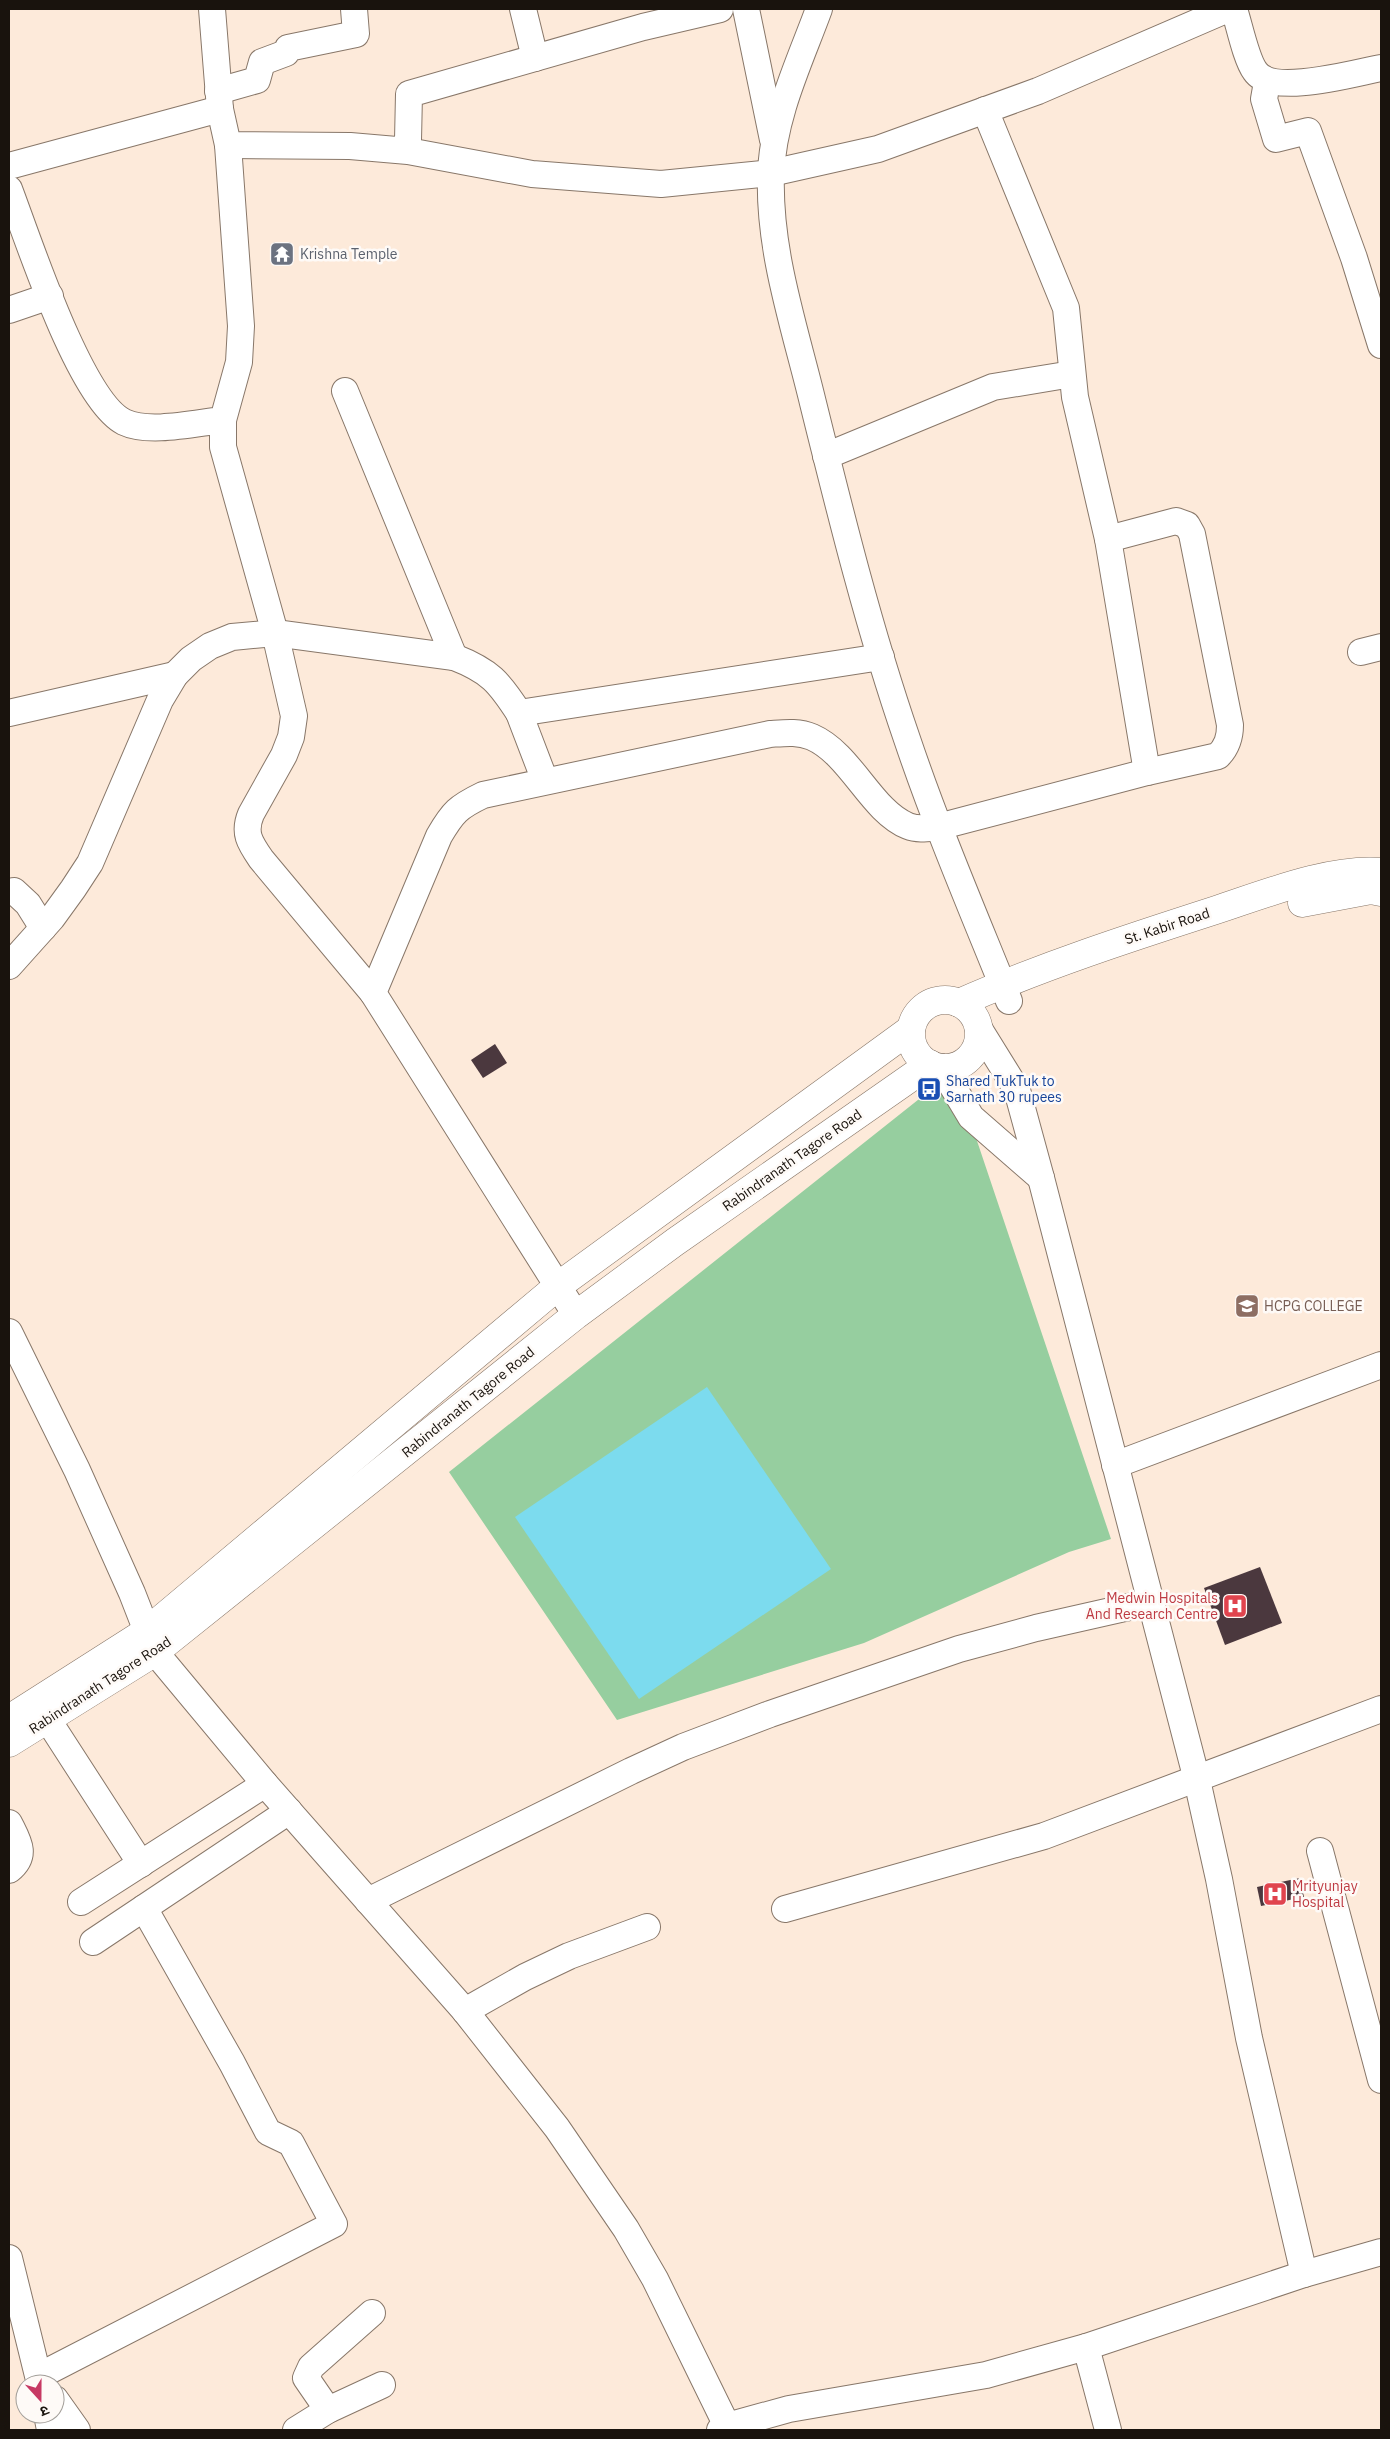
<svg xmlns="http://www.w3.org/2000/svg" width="1390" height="2439" font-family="'IBM Plex Sans','Noto Sans Devanagari',sans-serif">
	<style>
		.green { fill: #96ce9f }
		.water { fill: #7cdbee }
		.building { fill: #4b383e }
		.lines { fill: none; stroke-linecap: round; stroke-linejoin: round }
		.minor-casing { stroke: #887769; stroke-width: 28 }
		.major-casing { stroke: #887769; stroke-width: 29 }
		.minor { stroke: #fff; stroke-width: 26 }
		.major { stroke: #fff; stroke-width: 28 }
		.labels { text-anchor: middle; stroke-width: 5; stroke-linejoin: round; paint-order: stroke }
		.worship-label { font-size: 14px; fill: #5b616d; stroke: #fefaf7; text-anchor: start }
		.street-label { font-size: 14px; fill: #19130d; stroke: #fefaf7 }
		.transit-label { font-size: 14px; fill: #164399; stroke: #fefaf7; text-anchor: start }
		.education-label { font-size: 14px; fill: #785e54; stroke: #fefaf7; text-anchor: start }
		.health-label { font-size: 14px; fill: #be3a42; stroke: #fefaf7; text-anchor: end }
	</style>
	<rect width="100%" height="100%" fill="#fdeada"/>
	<path class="green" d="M938 1084 973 1129 1111 1539 1069 1552 864 1643 617 1720 449 1472Z"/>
	<path class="water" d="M707 1387 831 1569 639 1699 515 1517Z"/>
	<g class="building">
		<path d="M495 1044 507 1063 483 1078 471 1060Z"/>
		<path d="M1260 1567 1282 1623 1225 1645 1204 1588Z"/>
		<path d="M1300 1878 1304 1897 1261 1906 1257 1887Z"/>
	</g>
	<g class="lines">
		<defs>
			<g id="minor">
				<path d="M212 9 220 109 228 145 350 146 408 151 532 174 661 184 771 173 878 149 1038 91 1228 9"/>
				<path d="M523 9 535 58"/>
				<path d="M746 9 773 140"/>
				<path d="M819 9C800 61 773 116 771 173 768 251 795 328 813 403 841 516 869 629 907 739 937 828 974 914 1009 1001"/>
				<path d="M1234 9C1239 24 1246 59 1255 71 1272 97 1354 73 1381 68"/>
				<path d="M1267 82 1264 99 1276 139 1308 131 1354 258 1381 345"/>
				<path d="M218 91 257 80 262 62 286 53 288 48 356 34 354 9"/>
				<path d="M985 110 1066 308 1075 397 1108 539 1147 772"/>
				<path d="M402 150 408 140 409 94 643 27 720 9"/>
				<path d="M9 166 220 109"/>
				<path d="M9 189C28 239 80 400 124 422 149 434 195 423 223 420L239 362 241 326 228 145"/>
				<path d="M9 310 50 296"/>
				<path d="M345 391 454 657"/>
				<path d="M223 420V447L275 633 294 716 291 737 284 755 251 814C243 833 250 843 261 859L373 993"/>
				<path d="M826 456 993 387 1072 374"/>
				<path d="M1361 652 1381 647"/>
				<path d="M9 713 175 675"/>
				<path d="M519 713 545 781"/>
				<path d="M9 892 14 891 28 904 43 928"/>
				<path d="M9 966 52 918 73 889 90 863 160 700 175 675 191 659 210 646 232 637 275 633 454 657C490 671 499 682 519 713L881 657"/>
				<path d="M978 1027 1017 1090 1041 1178 1197 1780 1219 1879 1249 2038 1304 2274"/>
				<path d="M941 1067 971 1117 1041 1178"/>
				<path d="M576 1315 373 993 439 836C453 812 458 807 483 795L770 734C784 733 798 731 812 737 851 754 871 811 908 826 918 830 928 828 938 827L1147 772 1218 756C1227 747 1230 738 1230 725L1192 534 1187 525 1176 521 1108 539"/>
				<path d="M9 1332 77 1470 132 1593 155 1652 265 1784 465 2011 557 2128 626 2229 655 2279 727 2426"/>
				<path d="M1115 1465 1381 1365"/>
				<path d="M48 1720 141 1864"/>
				<path d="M9 1823C18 1841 28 1855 9 1870"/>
				<path d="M1320 1851 1381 2080"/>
				<path d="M368 1901 631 1771 683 1747 770 1714 959 1649 1036 1628 1151 1602"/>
				<path d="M81 1902 265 1784"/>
				<path d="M785 1909 1044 1836 1381 1709"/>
				<path d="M93 1942 289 1811"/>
				<path d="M465 2011 525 1977 569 1956 647 1927"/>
				<path d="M9 2258 40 2384"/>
				<path d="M1086 2347 1108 2430"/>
				<path d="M39 2376 334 2224 291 2143 268 2132 232 2063 144 1908"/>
				<path d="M55 2399 77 2430"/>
				<path d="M328 2410 306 2378 311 2367 372 2313"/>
				<path d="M47 2414 50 2430"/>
				<path d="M296 2430 328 2410 382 2385"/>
				<path d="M720 2430 727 2426 789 2409 986 2375 1086 2347 1304 2274 1381 2252"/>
			</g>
			<g id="major">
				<path d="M1302 903 1371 890 1381 892"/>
				<circle cx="945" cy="1034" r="34"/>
				<path d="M959 1003C1043 966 1129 938 1216 910 1265 894 1329 868 1381 872"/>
				<path d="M9 1719 147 1631 558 1286 911 1029"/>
				<path d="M9 1743 155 1652 576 1315 675 1242 930 1064"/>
			</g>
		</defs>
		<use href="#minor" class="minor-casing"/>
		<use href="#major" class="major-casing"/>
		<use href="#minor" class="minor"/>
		<use href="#major" class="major"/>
	</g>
	<defs>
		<symbol id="temple-square" viewBox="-11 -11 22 22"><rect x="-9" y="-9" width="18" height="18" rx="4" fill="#6b7280" stroke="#fefaf7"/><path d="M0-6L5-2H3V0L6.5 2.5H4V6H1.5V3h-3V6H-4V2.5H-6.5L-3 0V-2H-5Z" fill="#fff"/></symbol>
		<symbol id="bus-square" viewBox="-11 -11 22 22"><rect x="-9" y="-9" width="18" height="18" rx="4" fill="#1a4fb4" stroke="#fefaf7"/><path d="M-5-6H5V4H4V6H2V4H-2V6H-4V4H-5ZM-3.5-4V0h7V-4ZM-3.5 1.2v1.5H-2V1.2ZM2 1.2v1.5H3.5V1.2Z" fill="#fff"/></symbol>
		<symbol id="university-square" viewBox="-11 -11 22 22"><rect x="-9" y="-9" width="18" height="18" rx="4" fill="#8d6e63" stroke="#fefaf7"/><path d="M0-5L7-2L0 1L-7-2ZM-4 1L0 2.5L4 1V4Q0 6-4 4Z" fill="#fff"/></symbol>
		<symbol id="hospital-square" viewBox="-11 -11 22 22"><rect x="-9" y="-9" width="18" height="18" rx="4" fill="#e0444e" stroke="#fefaf7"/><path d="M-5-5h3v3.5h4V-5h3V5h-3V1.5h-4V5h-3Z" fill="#fff"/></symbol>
	</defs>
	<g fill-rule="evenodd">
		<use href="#temple-square" x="268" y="240" width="28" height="28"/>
		<use href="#bus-square" x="915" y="1075" width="28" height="28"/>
		<use href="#university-square" x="1233" y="1292" width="28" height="28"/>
		<use href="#hospital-square" x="1221" y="1592" width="28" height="28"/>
		<use href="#hospital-square" x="1261" y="1880" width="28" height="28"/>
	</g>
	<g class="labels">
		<g class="worship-label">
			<text x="300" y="259">Krishna Temple</text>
		</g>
		<g class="street-label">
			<text transform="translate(1167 926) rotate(-18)" y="5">St. Kabir Road</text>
			<text transform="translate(792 1160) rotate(-35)" y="5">Rabindranath Tagore Road</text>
			<text transform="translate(468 1402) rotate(-39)" y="5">Rabindranath Tagore Road</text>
			<text transform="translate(100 1685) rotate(-33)" y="5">Rabindranath Tagore Road</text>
		</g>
		<g class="transit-label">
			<text x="946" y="1086">Shared TukTuk to<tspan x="946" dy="16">Sarnath 30 rupees</tspan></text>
		</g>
		<g class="education-label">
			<text x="1264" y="1311">HCPG COLLEGE</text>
		</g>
		<g class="health-label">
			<text x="1218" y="1603">Medwin Hospitals<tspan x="1218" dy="16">And Research Centre</tspan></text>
			<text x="1292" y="1891" text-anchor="start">Mrityunjay<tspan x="1292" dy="16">Hospital</tspan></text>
		</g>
	</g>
	<rect width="1390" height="2439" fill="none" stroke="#19130d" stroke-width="20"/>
	<g transform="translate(40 2399) rotate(159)"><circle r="24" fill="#fefaf7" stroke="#a29e99"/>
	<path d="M0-4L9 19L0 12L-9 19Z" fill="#c73964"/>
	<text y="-8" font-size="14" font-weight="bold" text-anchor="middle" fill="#19130d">उ</text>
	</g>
</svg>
